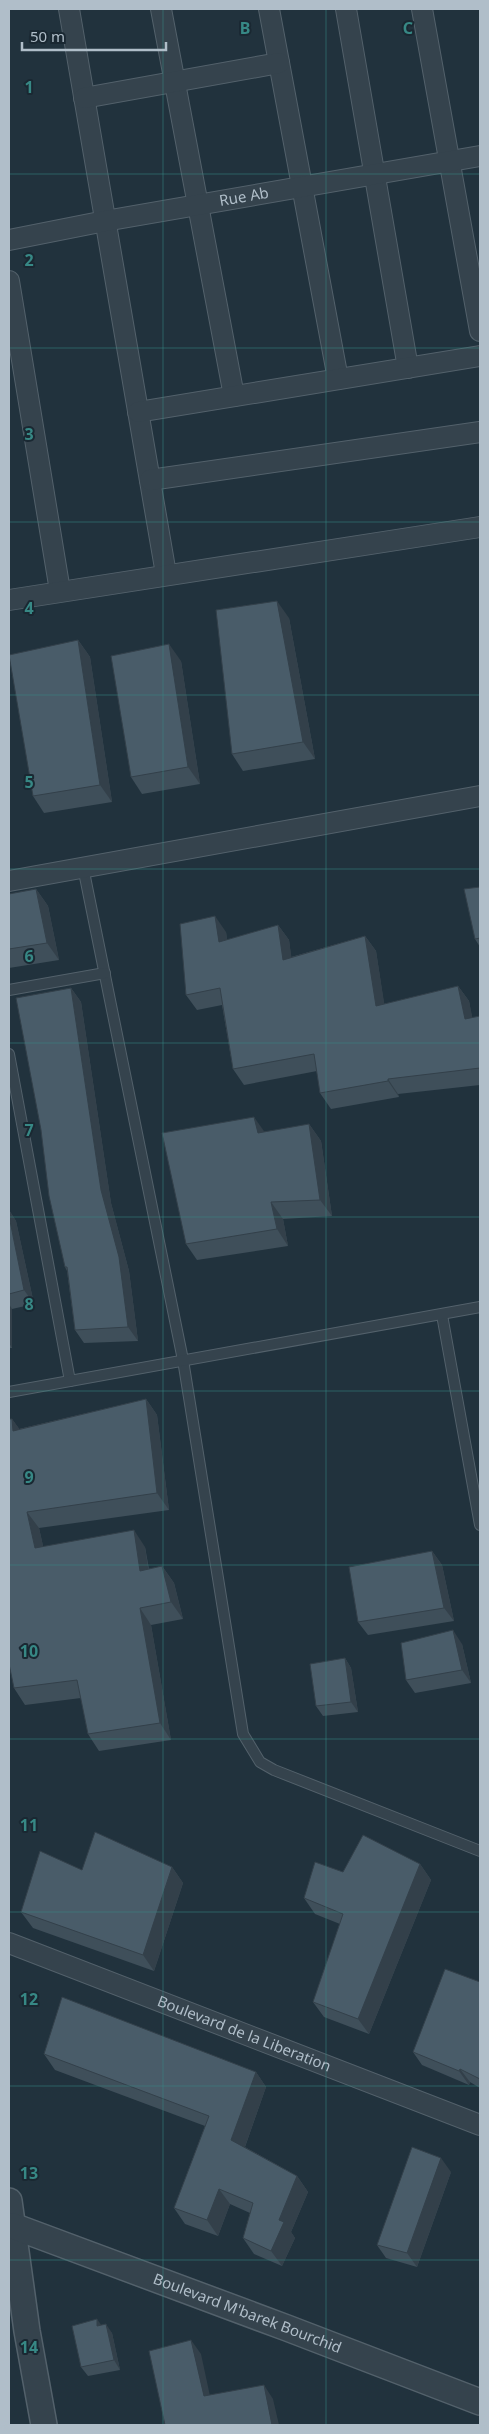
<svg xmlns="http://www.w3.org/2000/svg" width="489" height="2434" font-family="'Noto Sans',sans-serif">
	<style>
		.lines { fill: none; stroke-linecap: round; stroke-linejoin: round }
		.service-casing { stroke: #53616b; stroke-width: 12 }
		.minor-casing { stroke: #53616b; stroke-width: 22 }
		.tertiary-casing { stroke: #53616b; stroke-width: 28 }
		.service { stroke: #35434d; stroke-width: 10 }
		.minor { stroke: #35434d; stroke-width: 20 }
		.tertiary { stroke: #35434d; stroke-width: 25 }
		.wall { fill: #3f4f5a }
		.shaded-wall { fill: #33404a }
		.building { fill: #495c69; stroke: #33404a }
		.grid { fill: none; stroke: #378885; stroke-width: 1; stroke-opacity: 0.55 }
		.labels { text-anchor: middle; stroke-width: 4; stroke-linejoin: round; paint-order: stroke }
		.street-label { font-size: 15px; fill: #b0bec9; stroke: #1a2832 }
		.grid-label { font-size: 16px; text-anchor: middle; font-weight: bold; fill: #378885; stroke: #1a2832; stroke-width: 4; stroke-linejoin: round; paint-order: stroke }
	</style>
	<rect width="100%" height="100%" fill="#21323d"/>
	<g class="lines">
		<defs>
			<g id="service">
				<path d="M83 867 183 1360 243 1734 260 1762 274 1770 480 1851"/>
				<path d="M9 990 105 973"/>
				<path d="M9 1054 70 1381"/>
				<path d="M442 1315 480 1525"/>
				<path d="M9 1392 480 1307"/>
			</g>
			<g id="minor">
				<path d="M69 9 166 574"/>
				<path d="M161 9 234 396"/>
				<path d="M269 9 338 379"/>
				<path d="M346 9 408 368"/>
				<path d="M422 9 480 331"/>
				<path d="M84 98 279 63"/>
				<path id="s1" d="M9 240 105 221 480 156"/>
				<path d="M9 281 60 591"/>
				<path d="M138 412 480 356"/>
				<path d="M150 480 480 432"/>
				<path d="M9 600 480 527"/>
				<path d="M9 881 480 796"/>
				<path id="s2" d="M9 1943 480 2125"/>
			</g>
			<g id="tertiary">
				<path d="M9 2201 27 2331 44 2425"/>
				<path id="s3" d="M13 2226 287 2328 480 2402"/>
			</g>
		</defs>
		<use href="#service" class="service-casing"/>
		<use href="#minor" class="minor-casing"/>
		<use href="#tertiary" class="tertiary-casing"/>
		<use href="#service" class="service"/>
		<use href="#minor" class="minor"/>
		<use href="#tertiary" class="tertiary"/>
	</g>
	<g class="wall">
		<path d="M289 618 315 759 243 771 232 754Z"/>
		<path d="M78 640 90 657 112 802 44 813 33 796Z"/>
		<path d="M181 661 200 784 142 794 131 777Z"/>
		<path d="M480 887V947L475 939Z"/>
		<path d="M36 889 48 906 59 960 9 968V894Z"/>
		<path d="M278 925 289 940 291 957 365 936 376 951 384 1004 458 986 469 1001 472 1018 480 1016V1085L398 1094 399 1097 331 1109 320 1093 317 1071 244 1085 233 1069 222 1005 197 1010 186 995 226 932 227 940Z"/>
		<path d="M71 988 81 1002 111 1203 129 1271 138 1341 84 1343 75 1330 67 1271 65 1267Z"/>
		<path d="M309 1124 321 1141 332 1216 283 1219 288 1246 197 1260 186 1244Z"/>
		<path d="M9 1210 16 1221 34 1304 12 1309V1348H9Z"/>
		<path d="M146 1399 157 1415 169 1510 39 1528 43 1546 145 1547 149 1569 162 1566 174 1583 183 1619 151 1625 171 1740 99 1751 88 1734 81 1698 25 1705 14 1688 12 1419 19 1429Z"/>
		<path d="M432 1551 442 1565 454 1621 368 1635 358 1622Z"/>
		<path d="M462 1644 471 1683 415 1693 406 1680Z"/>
		<path d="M345 1658 351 1668 358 1712 323 1716 316 1706Z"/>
		<path d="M420 1864 431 1880 369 2034 324 2017 313 2002 340 1924 315 1914 304 1898 343 1872Z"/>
		<path d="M172 1867 183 1883 154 1971 33 1928 21 1912 82 1870Z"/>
		<path d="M480 1982V2088L470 2082 469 2085 422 2065 413 2052Z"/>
		<path d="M44 2054 256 2072 266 2087 245 2147 297 2176 308 2192 291 2232 295 2238 282 2266 254 2254 243 2238 250 2213 230 2204 218 2236 185 2224 174 2208 205 2126 55 2070Z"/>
		<path d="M451 2172 417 2267 386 2258 377 2245Z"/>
		<path d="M101 2325 112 2333 120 2370 88 2376 81 2367Z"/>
	</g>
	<g class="shaded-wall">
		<path d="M277 601 289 618 315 759 303 742Z"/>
		<path d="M78 640 90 657 112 802 100 785Z"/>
		<path d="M169 644 181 661 200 784 188 767Z"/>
		<path d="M36 889 48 906 59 960 47 943Z"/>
		<path d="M215 916 226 932 230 957 219 942Z"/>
		<path d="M278 925 289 940 294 975 283 960Z"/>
		<path d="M365 936 376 951 387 1021 376 1006Z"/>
		<path d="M458 986 469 1001 476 1035 465 1019Z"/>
		<path d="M71 988 81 1002 111 1203 129 1271 138 1341 128 1327 101 1190Z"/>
		<path d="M388 1079 398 1094 399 1097 388 1081Z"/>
		<path d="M254 1117 266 1134 258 1133Z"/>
		<path d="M309 1124 321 1141 332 1216 320 1200Z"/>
		<path d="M271 1202 283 1219 288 1246 277 1229Z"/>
		<path d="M9 1210 16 1221 34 1304 24 1290 9 1216Z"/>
		<path d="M9 1304 12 1309V1348L9 1343Z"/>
		<path d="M146 1399 157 1415 169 1510 157 1493Z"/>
		<path d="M12 1419 24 1435 13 1431Z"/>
		<path d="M27 1512 39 1528 47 1564 35 1548Z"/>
		<path d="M134 1530 145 1547 151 1588 140 1571Z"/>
		<path d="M432 1551 442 1565 454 1621 444 1608Z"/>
		<path d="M162 1566 174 1583 183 1619 171 1602Z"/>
		<path d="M140 1608 151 1625 171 1740 160 1723Z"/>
		<path d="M453 1630 462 1644 471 1683 462 1670Z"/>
		<path d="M345 1658 351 1668 358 1712 351 1702Z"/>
		<path d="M420 1864 431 1880 369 2034 358 2019Z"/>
		<path d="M172 1867 183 1883 154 1971 143 1955Z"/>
		<path d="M460 2069 470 2082 469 2085 459 2071Z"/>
		<path d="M256 2072 266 2087 242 2155 231 2140Z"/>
		<path d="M441 2158 451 2172 417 2267 407 2253Z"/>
		<path d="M297 2176 308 2192 291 2232 295 2238 282 2266 271 2251 279 2220Z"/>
		<path d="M219 2189 230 2204 218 2236 207 2220Z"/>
		<path d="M97 2319 104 2329 97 2326Z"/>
		<path d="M106 2324 112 2333 120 2370 114 2360Z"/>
		<path d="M191 2340 201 2354 213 2410 204 2396Z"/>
		<path d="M264 2385 273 2399 279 2425H272Z"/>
	</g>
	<g class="building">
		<path d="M277 601 303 742 232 754 216 610Z"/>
		<path d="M78 640 100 785 33 796 9 655Z"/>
		<path d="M169 644 188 767 131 777 111 656Z"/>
		<path d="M480 887V938L475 939 464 889Z"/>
		<path d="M36 889 47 943 9 949V894Z"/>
		<path d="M215 916 219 942 278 925 283 960 365 936 376 1006 458 986 465 1019 480 1016V1068L388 1079V1081L320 1093 314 1054 233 1069 220 988 186 995 180 924Z"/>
		<path d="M71 988 101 1190 119 1257 128 1327 75 1330 67 1267H65L49 1196 41 1130 16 998Z"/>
		<path d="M254 1117 258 1133 309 1124 320 1200 271 1202 277 1229 186 1244 162 1133Z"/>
		<path d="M9 1216 24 1290 9 1294Z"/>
		<path d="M146 1399 157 1493 27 1512 35 1548 134 1530 140 1571 162 1566 171 1602 140 1608 160 1723 88 1734 77 1680 14 1688 9 1664V1419H12L13 1431Z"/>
		<path d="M432 1551 444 1608 358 1622 349 1567Z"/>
		<path d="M453 1630 462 1670 406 1680 401 1643Z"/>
		<path d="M345 1658 351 1702 316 1706 310 1664Z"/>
		<path d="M95 1832 172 1867 143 1955 21 1912 40 1851 82 1870Z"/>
		<path d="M363 1835 420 1864 358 2019 313 2002 343 1914 304 1898 315 1862 343 1872Z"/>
		<path d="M445 1969 480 1982V2079L460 2069 459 2071 413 2052Z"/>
		<path d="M62 1997 256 2072 231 2140 297 2176 279 2220 284 2222 271 2251 243 2238 253 2203 219 2189 207 2220 174 2208 209 2116 44 2054Z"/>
		<path d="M412 2147 441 2158 407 2253 377 2245Z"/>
		<path d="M97 2319V2326L106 2324 114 2360 81 2367 72 2326Z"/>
		<path d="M191 2340 204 2396 264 2385 272 2425H165L149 2351Z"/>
	</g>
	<path class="grid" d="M163 9V2425M326 9V2425M9 174H480M9 348H480M9 522H480M9 695H480M9 869H480M9 1043H480M9 1217H480M9 1391H480M9 1565H480M9 1739H480M9 1912H480M9 2086H480M9 2260H480"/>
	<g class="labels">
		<g class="street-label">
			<text dy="5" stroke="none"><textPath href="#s1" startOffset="239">Rue Ab</textPath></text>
			<text dy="5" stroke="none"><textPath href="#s2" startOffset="252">Boulevard de la Liberation</textPath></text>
			<text dy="5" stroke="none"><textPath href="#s3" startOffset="250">Boulevard M'barek Bourchid</textPath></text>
		</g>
	</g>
	<g class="grid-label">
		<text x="245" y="34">B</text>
		<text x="408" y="34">C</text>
		<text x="29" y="93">1</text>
		<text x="29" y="266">2</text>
		<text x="29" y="440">3</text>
		<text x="29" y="614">4</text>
		<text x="29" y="788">5</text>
		<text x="29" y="962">6</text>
		<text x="29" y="1136">7</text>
		<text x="29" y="1310">8</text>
		<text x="29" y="1483">9</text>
		<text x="29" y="1657">10</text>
		<text x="29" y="1831">11</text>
		<text x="29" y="2005">12</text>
		<text x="29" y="2179">13</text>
		<text x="29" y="2353">14</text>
	</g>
	<rect width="489" height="2434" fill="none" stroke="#b0bec9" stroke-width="20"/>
	<path d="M22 42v8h144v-8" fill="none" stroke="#b0bec9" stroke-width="2.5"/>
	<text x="30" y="42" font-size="15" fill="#b0bec9" stroke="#1a2832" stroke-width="4" paint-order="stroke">50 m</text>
</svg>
